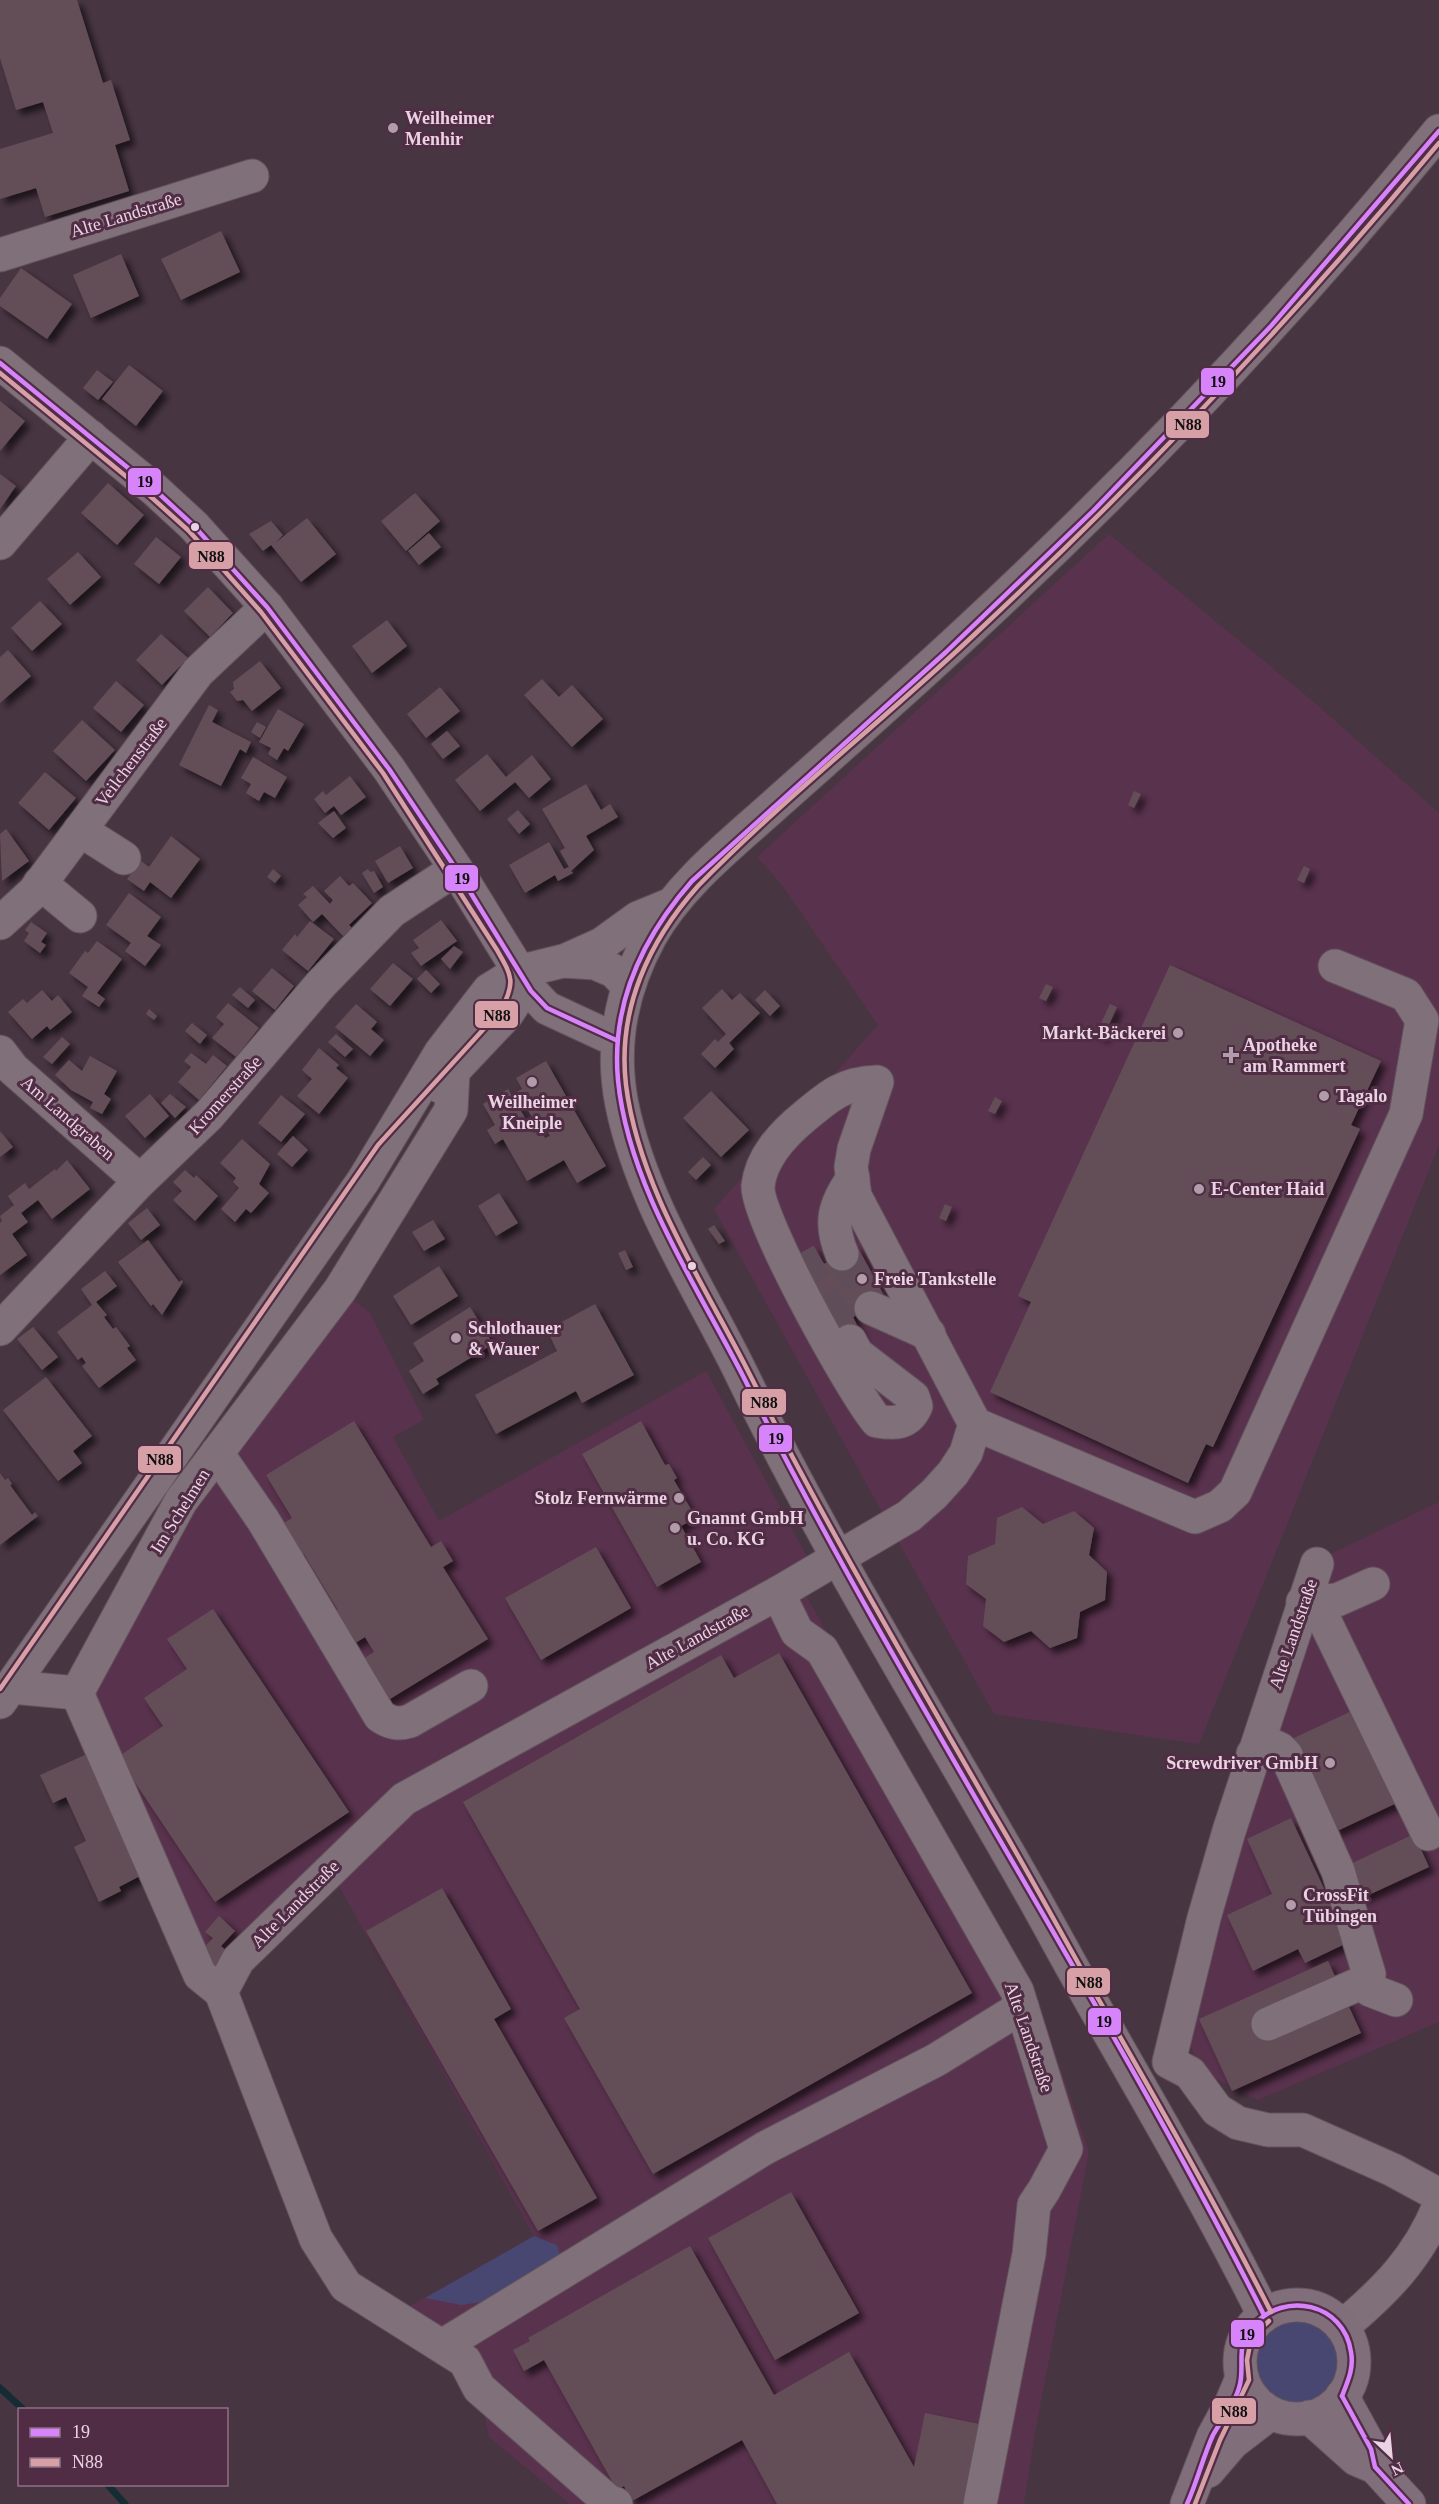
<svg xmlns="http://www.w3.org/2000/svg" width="1439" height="2504" viewBox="0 0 1439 2504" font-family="'Times New Roman',serif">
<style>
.built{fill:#59324d}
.green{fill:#474771}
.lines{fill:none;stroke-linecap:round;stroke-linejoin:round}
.stream{stroke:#152c33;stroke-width:7}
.building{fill:#634e57;filter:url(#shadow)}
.minor-tunnel{stroke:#604d5a;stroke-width:33;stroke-dasharray:33 16;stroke-linecap:butt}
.minor-casing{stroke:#63525d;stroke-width:35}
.major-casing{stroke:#63525d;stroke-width:35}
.minor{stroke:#7f7079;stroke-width:33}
.major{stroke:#806f7a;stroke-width:33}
.bus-1-casing{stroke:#502d45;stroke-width:9}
.bus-2-casing{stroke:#502d45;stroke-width:9}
.bus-1{stroke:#d784fb;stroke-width:4.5}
.bus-2{stroke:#d7a0a7;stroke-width:4.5}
.poi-dot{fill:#b19caa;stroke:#502d45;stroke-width:2}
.bus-dot{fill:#ead3e2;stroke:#502d45;stroke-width:2}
.labels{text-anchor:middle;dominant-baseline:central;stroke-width:6;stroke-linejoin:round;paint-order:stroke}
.poi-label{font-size:18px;font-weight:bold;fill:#ead3e2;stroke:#502d45;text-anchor:start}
.street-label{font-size:18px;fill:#ead3e2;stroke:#502d45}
.line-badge{stroke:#502d45;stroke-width:2}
.pale-badge-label{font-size:16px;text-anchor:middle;font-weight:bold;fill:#111}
</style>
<defs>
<filter id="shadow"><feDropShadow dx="5.5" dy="5.5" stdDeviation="3" flood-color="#0009"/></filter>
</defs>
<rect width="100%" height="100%" fill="#483542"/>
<g class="built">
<path d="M1109 534 1314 702 1439 813V1145L1199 1744 994 1714 714 1209 878 1025 782 885 757 857Z"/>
<path d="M340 1290 370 1313 424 1420 393 1437 439 1521 706 1371 815 1571 794 1574 1044 2020 1089 2152 1034 2438 1024 2504H570L489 2437 479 2388 394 2315 534 2236 330 1870 221 1992 77 1693 182 1501Z"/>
<path d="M1439 1502V2022L1258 2100 1198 2070 1186 2029 1322 1558Z"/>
</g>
<g class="green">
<path d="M534 2236 557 2245 562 2261 489 2301 461 2305 425 2298Z"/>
<circle cx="1297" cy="2363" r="42"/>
</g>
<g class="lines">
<g class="stream">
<path d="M0 2388 24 2410"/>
<path d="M107 2484 125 2504"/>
</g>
</g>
<g class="building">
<path d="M0 0H77L103 83 111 80 130 140 115 145 129 191 45 217 36 188 0 199V149L53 133 43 102 16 110 0 58Z"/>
<path d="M221 231 240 272 181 300 161 259Z"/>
<path d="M121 254 139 296 91 318 73 275Z"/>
<path d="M21 268 72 304 47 339 0 306V298Z"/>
<path d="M129 365 163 391 136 426 102 399Z"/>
<path d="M97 370 113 382 98 400 83 388Z"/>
<path d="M0 401 25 421 0 451Z"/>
<path d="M0 474 16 486 0 509Z"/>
<path d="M108 483 144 515 117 545 81 513Z"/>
<path d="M415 493 440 521 406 551 381 521Z"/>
<path d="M307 518 336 554 301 582 271 545 263 551 249 534 271 521 283 535 275 543Z"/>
<path d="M429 533 441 547 419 565 408 551Z"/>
<path d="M156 537 181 557 159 584 134 564Z"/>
<path d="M78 552 101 577 70 605 47 579Z"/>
<path d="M208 587 233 613 210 637 184 611Z"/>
<path d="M40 601 62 624 32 651 11 628Z"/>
<path d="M387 620 407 646 372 673 352 646Z"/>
<path d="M161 634 188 658 162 685 136 660Z"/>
<path d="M8 650 31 676 0 703V657Z"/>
<path d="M260 661 281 688 252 711 243 700 237 701 230 692 234 689 233 682Z"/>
<path d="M542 679 559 697 572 685 603 719 572 747 524 695Z"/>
<path d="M116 681 144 705 121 732 93 708Z"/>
<path d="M440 687 460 711 426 738 407 714Z"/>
<path d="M209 705 218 710 212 722 251 742 246 753 240 749 221 786 179 765Z"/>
<path d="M278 709 304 724 288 751 284 748 277 760 268 754 271 748 259 742Z"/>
<path d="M82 720 115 750 86 781 53 751Z"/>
<path d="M257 722 266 727 260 738 251 732Z"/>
<path d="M447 731 460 746 443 759 431 744Z"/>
<path d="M487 754 506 777 532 755 551 779 529 798 515 782 480 811 455 780Z"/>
<path d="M253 757 287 777 275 798 264 792 259 801 246 793 251 784 241 778Z"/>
<path d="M45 772 76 798 49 830 18 803Z"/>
<path d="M350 776 366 797 341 815 334 806 325 813 314 799 323 791 326 795Z"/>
<path d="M586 784 601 810 610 804 618 817 586 836 594 850 571 871 573 873 558 881 555 875 525 893 509 865 549 842 564 869 569 867 560 851 565 848 542 809Z"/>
<path d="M1134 791 1141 794 1134 808 1128 805Z"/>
<path d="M518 810 530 824 519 834 507 819Z"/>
<path d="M334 811 346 828 333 838 318 823Z"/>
<path d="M6 829 29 861 2 881 0 834Z"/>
<path d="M171 836 200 859 171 898 150 882 144 891 127 879 141 861 149 867Z"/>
<path d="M400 846 413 868 388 883 375 861Z"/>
<path d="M1304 866 1310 869 1304 883 1297 880Z"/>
<path d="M273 869 281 876 275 883 267 877Z"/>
<path d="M368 869 370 872 374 871 383 887 374 893 362 873Z"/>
<path d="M340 876 349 886 353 883 372 903 349 925 352 928 343 936 322 914 313 922 298 905 307 897 303 894 313 886 330 904 333 900 324 891Z"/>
<path d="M129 893 161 917 147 936 161 945 145 966 125 951 131 943 106 925Z"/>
<path d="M441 920 457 941 421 966 411 953 419 948 413 940Z"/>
<path d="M310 921 334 939 308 971 282 950 295 934 297 937Z"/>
<path d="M31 922 47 933 41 942 46 945 40 953 24 941 29 933 25 930Z"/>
<path d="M97 941 122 959 97 993 105 999 99 1007 82 996 88 987 69 973 85 951 88 953Z"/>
<path d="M454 946 463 952 450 969 441 959Z"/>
<path d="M393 963 413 979 390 1006 370 989Z"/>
<path d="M1170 965 1381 1061 1351 1125 1360 1129 1213 1447 1206 1444 1188 1483 990 1392 1031 1302 1018 1296Z"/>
<path d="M272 968 294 986 275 1010 252 991Z"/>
<path d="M426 970 440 984 431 993 417 979Z"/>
<path d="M1046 984 1053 987 1046 1001 1039 998Z"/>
<path d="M240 987 255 1000 248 1008 232 995Z"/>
<path d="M722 989 732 1000 740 993 760 1013 729 1043 734 1049 715 1068 701 1054 715 1039 718 1042 726 1034 702 1008Z"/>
<path d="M42 990 52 1001 58 995 72 1012 50 1030 47 1026 32 1039 8 1012 23 999 27 1003Z"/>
<path d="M765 990 780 1006 770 1016 755 1000Z"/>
<path d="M228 1003 259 1028 236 1057 212 1038 224 1024 216 1017Z"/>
<path d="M356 1004 377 1022 371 1029 384 1040 370 1056 335 1027Z"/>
<path d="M1110 1004 1117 1007 1103 1038 1096 1034Z"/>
<path d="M149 1009 157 1016 154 1020 146 1014Z"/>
<path d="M192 1023 207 1035 200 1044 185 1031Z"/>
<path d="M336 1034 353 1049 345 1057 328 1042Z"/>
<path d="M62 1037 70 1044 52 1064 43 1057Z"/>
<path d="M319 1048 339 1065 336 1068 348 1078 319 1114 297 1096 312 1079 302 1070Z"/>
<path d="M191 1053 206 1064 213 1055 227 1066 199 1100 178 1082 191 1067 184 1061Z"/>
<path d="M90 1056 117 1071 104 1094 111 1099 102 1114 90 1108 93 1102 71 1090 55 1075 69 1060 82 1071Z"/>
<path d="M546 1061 606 1166 577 1183 564 1160 527 1181 503 1139 495 1144 487 1130 495 1125 483 1104 508 1089 534 1133 540 1130 545 1138 550 1136 541 1119 535 1122 517 1092 522 1089 516 1078Z"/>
<path d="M711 1091 749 1130 721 1157 683 1118Z"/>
<path d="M150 1094 169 1116 145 1138 125 1116Z"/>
<path d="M170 1094 186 1107 175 1118 161 1103Z"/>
<path d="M281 1095 305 1114 281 1142 258 1123Z"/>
<path d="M995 1097 1002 1101 995 1114 988 1111Z"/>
<path d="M0 1131 13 1147 0 1157Z"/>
<path d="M293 1136 308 1150 292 1167 277 1154Z"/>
<path d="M242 1139 270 1164 259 1184 269 1193 251 1213 246 1209 235 1222 221 1209 239 1188 233 1182 236 1178 220 1163Z"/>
<path d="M703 1157 711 1165 696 1180 688 1172Z"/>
<path d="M67 1160 90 1189 52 1219 38 1200 21 1213 28 1222 12 1234 27 1255 0 1275V1223L2 1221 0 1216 14 1205 8 1196 25 1183 29 1189 55 1169 56 1171Z"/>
<path d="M185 1170 194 1178 196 1175 218 1196 195 1221 173 1200 182 1191 173 1182Z"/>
<path d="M499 1193 518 1223 496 1236 478 1206Z"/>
<path d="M945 1204 952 1207 946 1221 939 1218Z"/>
<path d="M147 1208 160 1225 141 1240 128 1223Z"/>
<path d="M433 1220 445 1239 424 1251 412 1232Z"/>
<path d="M714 1225 725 1241 719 1244 708 1229Z"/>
<path d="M148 1240 179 1282 182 1280 183 1282 162 1315 153 1304 151 1306 118 1262Z"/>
<path d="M814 1246 824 1264 857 1246 886 1299 853 1317 862 1335 839 1348 790 1259Z"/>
<path d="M625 1250 633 1267 626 1270 618 1253Z"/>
<path d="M439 1266 458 1296 411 1325 393 1296Z"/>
<path d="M105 1271 117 1286 96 1302 107 1315 104 1317 113 1329 116 1327 130 1346 127 1348 136 1360 99 1388 82 1366 86 1363 82 1357 78 1360 57 1332 92 1305 81 1289Z"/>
<path d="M595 1304 634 1375 582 1403 576 1391 496 1434 475 1395 557 1351 547 1330Z"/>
<path d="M470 1307 493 1344 436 1379 439 1384 423 1394 409 1371 424 1361 413 1343Z"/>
<path d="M33 1327 58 1357 42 1370 17 1339Z"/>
<path d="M46 1377 92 1436 73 1451 82 1463 58 1481 3 1410Z"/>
<path d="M354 1421 431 1547 441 1541 453 1561 443 1567 488 1639 385 1702 360 1661 374 1652 365 1637 352 1645 333 1614 338 1610 304 1554 298 1557 279 1526 292 1518 266 1475Z"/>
<path d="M641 1421 665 1465 669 1464 677 1478 674 1480 696 1518 681 1526 701 1562 657 1587 582 1454Z"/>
<path d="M0 1473 5 1480 8 1478 12 1484 10 1485 32 1515 35 1512 38 1516 0 1545Z"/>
<path d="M1022 1507 1043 1524 1074 1511 1094 1528 1089 1555 1107 1572 1105 1600 1080 1612 1077 1638 1050 1648 1031 1631 1004 1642 983 1626 986 1599 966 1584 968 1556 995 1544 997 1518Z"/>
<path d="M596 1547 631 1608 541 1660 505 1598Z"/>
<path d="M213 1609 349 1812 215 1902 118 1757 163 1726 144 1698 187 1669 167 1639Z"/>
<path d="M779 1653 972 1993 653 2174 564 2018 580 2009 463 1802 721 1655 734 1678Z"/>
<path d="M1358 1708 1401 1801 1335 1832 1292 1739Z"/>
<path d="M85 1755 140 1876 119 1887 121 1891 99 1902 74 1847 86 1841 66 1797 53 1803 40 1775Z"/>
<path d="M1291 1818 1349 1942 1305 1963 1298 1949 1253 1971 1227 1915 1272 1894 1247 1839Z"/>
<path d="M1414 1834 1429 1867 1360 1899 1344 1867Z"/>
<path d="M442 1888 511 2009 494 2019 597 2198 538 2231 366 1931Z"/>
<path d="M219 1916 235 1931 221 1946 228 1952 214 1967 199 1953 213 1938 205 1932Z"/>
<path d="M1328 1961 1361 2033 1232 2091 1199 2019Z"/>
<path d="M791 2192 859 2313 775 2360 708 2238Z"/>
<path d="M690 2246 774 2395 849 2352 914 2467 925 2413 979 2424 964 2504H777L742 2440 632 2501 624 2486 617 2490 544 2360 524 2371 513 2350 530 2341 528 2338Z"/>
</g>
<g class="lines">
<g class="minor-tunnel">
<path d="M799 1254 850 1341"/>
<path d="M842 1254 871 1308"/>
</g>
<defs>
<g id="minor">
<path d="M0 255 252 176"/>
<path d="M0 363 155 490 194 526 267 607 389 769 456 869 531 991 547 1008 616 1040"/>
<path d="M0 543 91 437"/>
<path d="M80 830 124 858"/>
<path d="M40 883 80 916"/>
<path d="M0 923 34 892 198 672 267 607"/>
<path d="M564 961 602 944 638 918 672 904"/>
<path d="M0 1052 13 1069 140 1181"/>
<path d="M439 1086 507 1014 520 994 518 972"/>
<path d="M842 1254C829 1223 834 1205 853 1178"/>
<path d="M871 1308 929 1334"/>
<path d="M0 1329 140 1181 209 1115 321 984 392 911 456 869"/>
<path d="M850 1341 857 1354 913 1397 916 1406C908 1424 895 1424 877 1421 853 1393 756 1218 758 1186 761 1157 783 1134 805 1116 830 1095 844 1083 877 1082L854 1149 851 1167 855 1196 975 1424 1195 1517 1220 1506 1235 1492 1406 1114 1422 1020 1406 995 1335 966"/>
<path d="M217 1453 263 1520 380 1716C390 1723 398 1725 410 1721L471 1686"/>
<path d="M1317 1564 1229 1831 1204 1918 1169 2062 1190 2073 1217 2110 1238 2123 1268 2130H1303L1393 2170 1439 2195"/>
<path d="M778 1593 797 1632 822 1650 1017 1991 1066 2149 1044 2190 1034 2205 1029 2254 980 2504"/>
<path d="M1303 1602 1319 1609 1428 1834"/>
<path d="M1303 1602 1337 1600 1373 1584"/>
<path d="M12 1687 77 1693"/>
<path d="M77 1693 181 1501 340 1290 451 1110 453 1072"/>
<path d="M77 1693 200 1975 221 1992"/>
<path d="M0 1702 363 1181 441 1052 489 990 518 972 563 961 595 963 614 971 628 986"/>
<path d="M1253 1754 1269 1744 1280 1749 1286 1755 1338 1871 1369 1974 1361 1983 1268 2024"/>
<path d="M1361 1983 1370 1990 1396 2000"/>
<path d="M1264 2315C1214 2214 1158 2118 1102 2020 1075 1974 1050 1926 1023 1879 928 1712 826 1548 742 1375 699 1287 642 1202 622 1105 610 1045 621 990 650 937 680 883 734 842 779 801 843 744 907 688 969 630 1137 474 1294 309 1439 131"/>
<path d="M1342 2327C1385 2291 1418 2258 1439 2206"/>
<path d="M442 2346 765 2148 936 2060 1022 2007"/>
<path d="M616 2504 608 2501 479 2388 465 2361 346 2286 316 2239 221 1992 238 1960 404 1799 778 1593 909 1516 934 1494 953 1473 966 1453 975 1424"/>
</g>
<g id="major">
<circle cx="1297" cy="2362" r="57"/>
<path d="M1342 2396 1371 2449 1375 2467"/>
<path d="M1309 2417 1356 2459 1375 2467 1409 2504"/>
<path d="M1208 2471 1232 2443 1271 2413"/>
<path d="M1187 2504 1213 2437 1231 2404 1242 2378"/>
</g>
</defs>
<use href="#minor" class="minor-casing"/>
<use href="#major" class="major-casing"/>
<use href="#minor" class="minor"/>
<use href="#major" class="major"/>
<defs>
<g id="bus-1">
<path d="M0 363 155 490 194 526 267 607 389 769 456 869 531 991 547 1008 616 1040"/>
<path d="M1264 2315C1103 1996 904 1697 744 1378 697 1286 628 1185 618 1080 611 1004 643 937 692 881L946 652 1093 511 1271 326 1439 131"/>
<path d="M1342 2396 1371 2449 1375 2467 1409 2504"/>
<path d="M1187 2504C1197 2482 1203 2457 1213 2435 1223 2417 1239 2399 1241 2378 1243 2357 1237 2344 1253 2326 1284 2290 1344 2303 1351 2352 1354 2368 1348 2381 1342 2396"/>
</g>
<g id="bus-2">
<path d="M0 373 150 496 189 531 261 612 383 773 497 950C512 976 516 982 501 1010L378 1145 0 1689"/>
<path d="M1271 2312C1217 2206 1158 2103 1099 2000 1063 1937 1029 1873 992 1811 909 1666 824 1522 749 1373 703 1282 639 1188 626 1085 617 1009 649 941 698 886 785 797 884 720 975 634 1140 480 1295 316 1439 143"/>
<path d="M1195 2504 1220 2440 1249 2380 1247 2360 1250 2345 1257 2332 1269 2321"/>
</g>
</defs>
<use href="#bus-1" class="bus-1-casing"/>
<use href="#bus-2" class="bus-2-casing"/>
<use href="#bus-1" class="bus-1"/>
<use href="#bus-2" class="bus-2"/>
</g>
<g class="poi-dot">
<circle cx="393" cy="128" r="6"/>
<circle cx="1178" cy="1033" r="6"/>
<path d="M1228 1046h6v6h6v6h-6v6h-6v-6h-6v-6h6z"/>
<circle cx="532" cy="1082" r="6"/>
<circle cx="1324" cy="1096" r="6"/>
<circle cx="1199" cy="1189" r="6"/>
<circle cx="862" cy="1279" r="6"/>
<circle cx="456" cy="1338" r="6"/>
<circle cx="679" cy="1498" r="6"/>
<circle cx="675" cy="1528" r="6"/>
<circle cx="1330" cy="1763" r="6"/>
<circle cx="1291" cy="1905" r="6"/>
</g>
<g class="bus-dot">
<circle cx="195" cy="527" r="5"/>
<circle cx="692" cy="1266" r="5"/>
</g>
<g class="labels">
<g class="poi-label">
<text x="405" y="118">Weilheimer<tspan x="405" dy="21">Menhir</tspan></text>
<text x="1166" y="1033" text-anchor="end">Markt-Bäckerei</text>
<text x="1243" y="1045">Apotheke<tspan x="1243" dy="21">am Rammert</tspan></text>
<text x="1336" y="1096">Tagalo</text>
<text x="532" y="1102" text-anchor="middle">Weilheimer<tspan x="532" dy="21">Kneiple</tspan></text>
<text x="1211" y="1189">E-Center Haid</text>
<text x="874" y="1279">Freie Tankstelle</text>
<text x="468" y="1328">Schlothauer<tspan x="468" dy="21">&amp; Wauer</tspan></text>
<text x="667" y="1498" text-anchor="end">Stolz Fernwärme</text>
<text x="687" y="1518">Gnannt GmbH<tspan x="687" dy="21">u. Co. KG</tspan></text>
<text x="1318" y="1763" text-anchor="end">Screwdriver GmbH</text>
<text x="1303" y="1895">CrossFit<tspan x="1303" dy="21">Tübingen</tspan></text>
</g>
<g class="street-label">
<text transform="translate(126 215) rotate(-17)">Alte Landstraße</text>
<text transform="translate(131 762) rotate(-53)">Veilchenstraße</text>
<text transform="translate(225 1095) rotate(-48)">Kromerstraße</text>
<text transform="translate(68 1118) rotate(41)">Am Landgraben</text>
<text transform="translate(180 1511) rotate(-58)">Im Schelmen</text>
<text transform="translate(1293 1634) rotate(-71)">Alte Landstraße</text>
<text transform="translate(697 1637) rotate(-29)">Alte Landstraße</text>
<text transform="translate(295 1904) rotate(-45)">Alte Landstraße</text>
<text transform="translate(1029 2037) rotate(71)">Alte Landstraße</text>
</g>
</g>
<g class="line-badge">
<rect x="1200" y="367" width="35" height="29" rx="6" fill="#d784fb"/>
<rect x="1165" y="410" width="45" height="29" rx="6" fill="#d7a0a7"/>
<rect x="127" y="467" width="35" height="29" rx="6" fill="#d784fb"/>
<rect x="188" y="541" width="46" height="29" rx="6" fill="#d7a0a7"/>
<rect x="444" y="864" width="35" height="28" rx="6" fill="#d784fb"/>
<rect x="474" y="1000" width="45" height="29" rx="6" fill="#d7a0a7"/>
<rect x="741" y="1388" width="46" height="28" rx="6" fill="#d7a0a7"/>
<rect x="758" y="1424" width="35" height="29" rx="6" fill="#d784fb"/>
<rect x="137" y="1445" width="45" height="29" rx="6" fill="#d7a0a7"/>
<rect x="1066" y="1967" width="45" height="29" rx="6" fill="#d7a0a7"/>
<rect x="1087" y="2007" width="35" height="29" rx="6" fill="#d784fb"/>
<rect x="1230" y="2319" width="35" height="29" rx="6" fill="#d784fb"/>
<rect x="1211" y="2397" width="46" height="28" rx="6" fill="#d7a0a7"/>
</g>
<g class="pale-badge-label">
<text x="1218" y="387">19</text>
<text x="1188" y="430">N88</text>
<text x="145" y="487">19</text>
<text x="211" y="562">N88</text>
<text x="462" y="884">19</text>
<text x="497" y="1021">N88</text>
<text x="764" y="1408">N88</text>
<text x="776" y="1444">19</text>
<text x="160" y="1465">N88</text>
<text x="1089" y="1988">N88</text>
<text x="1104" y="2027">19</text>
<text x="1247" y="2340">19</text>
<text x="1234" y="2417">N88</text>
</g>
<rect x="18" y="2408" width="210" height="78" fill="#502d45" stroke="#8e6f84" stroke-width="1.5"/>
<rect x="30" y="2428" width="30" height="9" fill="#d784fb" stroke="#8e6f84" stroke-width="1.5"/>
<text x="72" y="2438" font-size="18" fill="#ead3e2">19</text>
<rect x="30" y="2458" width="30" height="9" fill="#d7a0a7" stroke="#8e6f84" stroke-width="1.5"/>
<text x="72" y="2468" font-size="18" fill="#ead3e2">N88</text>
<g transform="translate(1391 2456) rotate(154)" stroke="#502d45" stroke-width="4.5" paint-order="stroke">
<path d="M0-4.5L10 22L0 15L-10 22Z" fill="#ead3e2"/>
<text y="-9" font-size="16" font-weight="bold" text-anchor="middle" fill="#ead3e2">N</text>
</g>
</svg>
